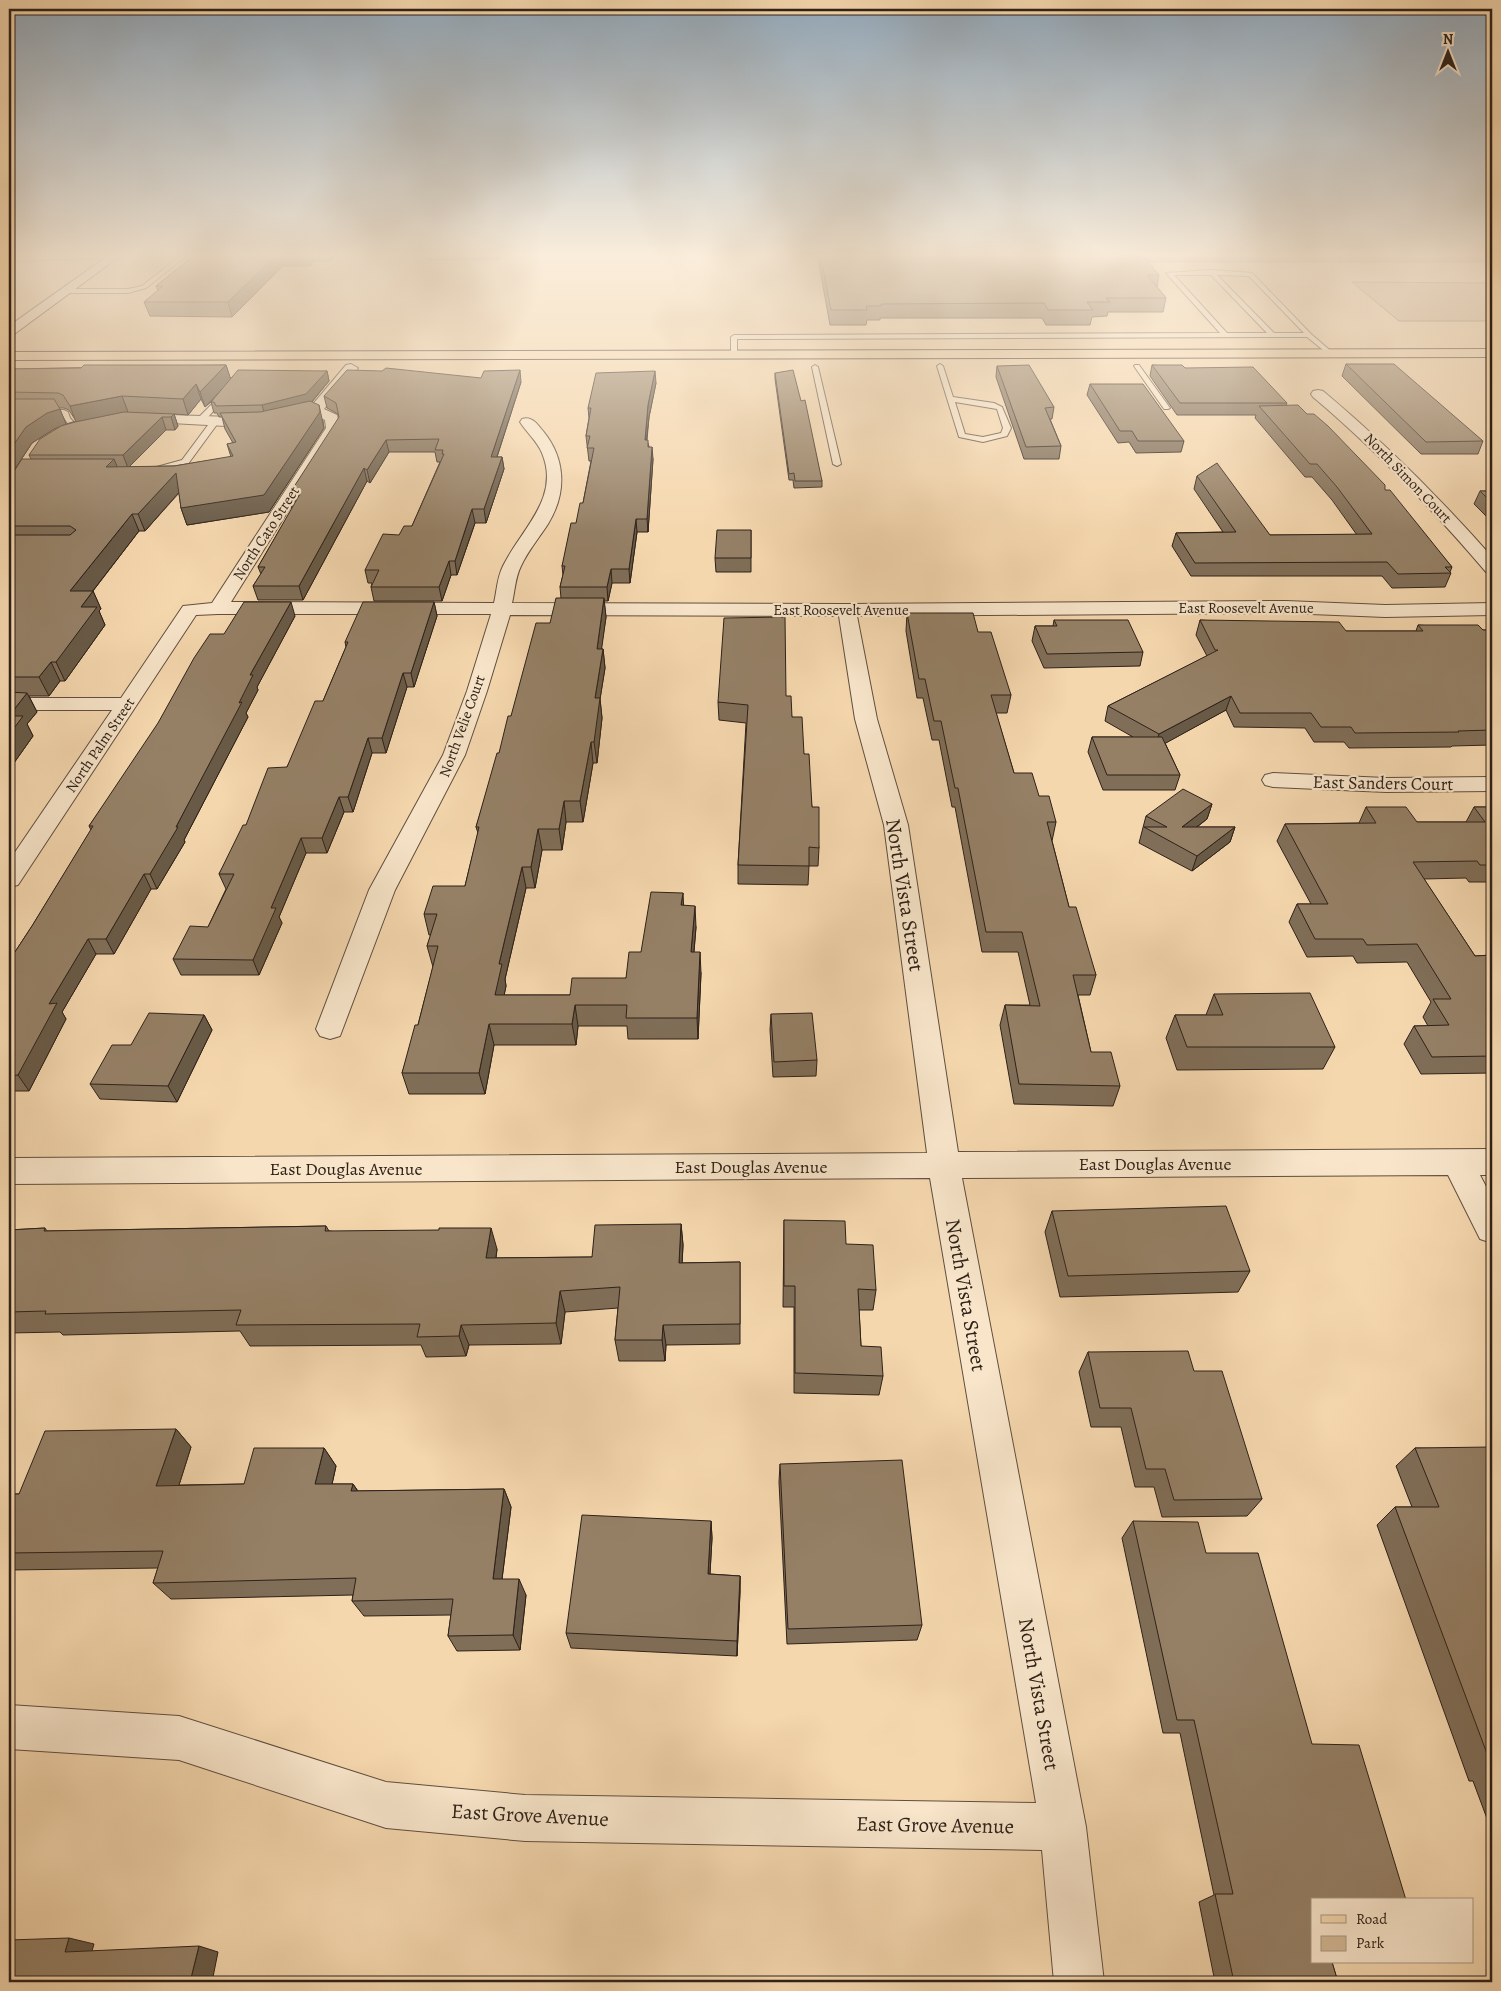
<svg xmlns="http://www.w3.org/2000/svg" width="1501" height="1991" viewBox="0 0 1501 1991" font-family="Alegreya,serif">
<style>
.green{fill:#d3b895;stroke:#806c57}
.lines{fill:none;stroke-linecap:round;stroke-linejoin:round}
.service-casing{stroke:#604e3e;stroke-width:2}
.minor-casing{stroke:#604e3e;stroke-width:2}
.secondary-casing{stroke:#2e2119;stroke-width:2}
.primary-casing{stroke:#2e2119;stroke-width:2}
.service{fill:#f8e5ca;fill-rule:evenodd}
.minor{fill:#f8e5ca;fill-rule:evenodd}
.secondary{fill:#f8e5ca;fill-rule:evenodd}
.primary{fill:#f5d7ae;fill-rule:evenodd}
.wall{fill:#806e58;stroke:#2e2119;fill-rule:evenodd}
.shaded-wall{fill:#685a47;stroke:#2e2119}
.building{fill:#958066;stroke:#2e2119}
.labels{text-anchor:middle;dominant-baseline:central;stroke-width:4.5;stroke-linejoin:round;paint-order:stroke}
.far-street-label{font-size:15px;fill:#2e2119;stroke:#f8e5ca}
.street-label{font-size:18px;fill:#2e2119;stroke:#f8e5ca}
.near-street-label{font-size:21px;fill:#2e2119;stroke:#f8e5ca}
</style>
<rect width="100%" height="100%" fill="#f5d7ae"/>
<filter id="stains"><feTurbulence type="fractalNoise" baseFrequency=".004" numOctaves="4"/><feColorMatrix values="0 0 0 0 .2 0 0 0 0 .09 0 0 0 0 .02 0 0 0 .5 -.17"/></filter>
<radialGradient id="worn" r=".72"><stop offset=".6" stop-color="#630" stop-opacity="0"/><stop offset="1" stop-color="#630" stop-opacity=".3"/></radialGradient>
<path class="green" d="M1352 282 1492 283V321H1399Z"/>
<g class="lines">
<defs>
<g id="service">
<path d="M184 253H190L146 288 128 293H68L65 291 68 289H128L142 286Z"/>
<path d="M1211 270 1252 273 1311 334 1333 353 1328 354 1307 337H1300L737 339V355L734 357 731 355V337L734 335 1220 333 1166 273ZM1174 275H1211L1267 333H1227ZM1217 275 1249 276 1304 333H1274Z"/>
<path d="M940 364 943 366 953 397 994 403 1002 407 1011 428 1007 436 983 442 959 437 937 366ZM955 402 997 409 1003 428 1001 433 983 437 965 434Z"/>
<path d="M815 365 818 367 841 464 837 466 833 464 812 367Z"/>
<path d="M1135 365H1139L1170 408 1168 409H1164L1134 366Z"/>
<path d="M222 394 227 395 203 423H197V419Z"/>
<path d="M9 409 64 410 68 412 70 418 79 428 72 430 61 413H9Z"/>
<path d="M211 421 218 423 188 464 153 472V468L182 460Z"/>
</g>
<g id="minor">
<path d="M115 253 120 256 119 258 9 261V255Z"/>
<path d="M351 364 358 368 324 409 337 415 340 428 231 602 494 603C497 590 497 578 503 566 521 529 561 498 542 453 537 441 527 433 520 422L522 419C532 416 537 424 543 431 566 459 567 493 548 524 539 538 528 551 521 566 515 578 515 591 512 603L847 604 1286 601 1385 605 1492 603V615L1385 617 1286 613 857 616 877 719 908 825 958 1152 1492 1149V1175H1480L1492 1198V1243L1480 1239 1448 1175 962 1178 1086 1827 1104 1982H1054L1042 1850 525 1841 386 1828 179 1760 9 1749V1705L179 1716 386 1782 525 1795 1036 1803 930 1178 9 1184V1158L927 1153 884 825 855 719 839 616 510 615 487 691 465 755 395 890 340 1036 330 1039 320 1036 316 1029 369 890 443 755 467 691 491 614H218L196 615 18 885 9 887V861L112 710H9V698H121L183 606 212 603 326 428 325 420 310 413 308 410 346 365Z"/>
<path d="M1318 390 1323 391C1384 442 1440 498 1492 557V573L1486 572C1432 509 1376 450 1313 397L1311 394 1313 391Z"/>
<path d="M138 414 260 418 265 419 267 422 265 425 245 427 133 421 131 418 133 415Z"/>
<path d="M1273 773 1386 778 1492 777V791L1386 792 1273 787 1265 785 1262 780 1265 775Z"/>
</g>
<path id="secondary" d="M112 253H124L13 335 9 336V326Z"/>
<path id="primary" d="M1492 349V357L9 360V352Z"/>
</defs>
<use href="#service" class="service-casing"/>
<use href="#minor" class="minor-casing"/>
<use href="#secondary" class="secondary-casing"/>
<use href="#primary" class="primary-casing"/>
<use href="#service" class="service"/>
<use href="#minor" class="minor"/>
<use href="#secondary" class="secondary"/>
<use href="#primary" class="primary"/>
</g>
<g class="wall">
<path d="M197 253H339L331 261H314L310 266H283L232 317 150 316 144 302 158 291 156 286Z"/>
<path d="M427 253H502L498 260H428Z"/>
<path d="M817 253H1492V259L1491 262H1148L1159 275 1157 287 1166 298 1163 312H1108L1107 316 1092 317 1090 325H1046L1042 318H880V320H867L866 325H830Z"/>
<path d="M1346 364 1483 441 1478 454H1421L1342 376Z"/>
<path d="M226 365 230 378 327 371 329 381 312 402 323 421 324 428 269 512 187 525 181 508 179 493 145 531H139L93 591 101 609 99 611 105 625 65 681H60L49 696H29L37 712 27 724 33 736 9 770V479L31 459 29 455 59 427 54 429 32 443 9 478V369ZM201 399 205 407 211 402 214 413H217L219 417H222L225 429 233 443 227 444 231 457 174 466 129 467 166 430H175L178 426 174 414 188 415ZM59 408H64L69 410 76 421 66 424Z"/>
<path d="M1152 365 1185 368 1287 403 1286 405 1385 490 1452 567 1450 572 1451 573 1445 587 1392 588 1382 576H1191L1172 546 1176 533 1223 532 1194 489 1197 476 1270 535H1357L1332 500 1312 477H1305L1255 418 1256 415H1177L1150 376Z"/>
<path d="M997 366 1054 407 1052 419H1050L1061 446 1059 459H1024L996 377Z"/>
<path d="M775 373 822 481V487L794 488 793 480H789L775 379Z"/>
<path d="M521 382 497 457H502L504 469 486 523H475L457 575H451L442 601H374L371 587 372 583H368L365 570 399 535 412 526 440 462H437L435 452H389L370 483 367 481 303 600H258L253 586 261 574 258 567 292 509 339 417 338 414 327 408 324 396Z"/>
<path d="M656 383 649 417 647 440 653 459 648 532H637L630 583H612L608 601H604L606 617 601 649H603L605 668 600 699 602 718 597 763H593L583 822H566L562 850H542L535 888H526L505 979 506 986 504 995H570L626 978 641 952 684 905 696 927 694 952 701 973 698 1039H628L627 1026H578L576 1045H494L485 1094H409L402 1073 418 1025 433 967 427 946 431 935H429L424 914 465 886 478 833 476 827 511 716 561 598 560 587 563 575 562 566 583 503 591 461H589L586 436 589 418 588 408Z"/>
<path d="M1090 384 1184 441 1181 452 1136 453 1129 442 1118 443 1087 395Z"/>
<path d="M1480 491H1492V522L1474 504Z"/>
<path d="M751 530V572H716L715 558Z"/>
<path d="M434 602 437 616 414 687H407L386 753H372L353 812H344L327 853H306L279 917 282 923 259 975H181L173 959 208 927 226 889 219 874 246 825 287 767 323 701 346 647 345 642Z"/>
<path d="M907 613 978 632 1011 695 1007 713H996L1014 773 1039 796 1056 822 1052 841 1069 907 1096 975 1090 995H1078L1091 1052 1120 1086 1113 1106 1014 1104 1000 1025 1005 1005H1030L1018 952H982L955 807H952L939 740H932L923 698H917L906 631Z"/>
<path d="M295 616 257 687 258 690 246 713 248 717 184 840 185 842 157 889H151L114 954H96L62 1012 66 1019 29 1091H9V961L32 926 91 830 89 826 224 634Z"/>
<path d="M1054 620 1143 652 1140 666 1044 668 1032 641 1035 626H1053Z"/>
<path d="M1200 620 1346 631H1416L1418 625 1483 630H1492V745L1452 746 1451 747 1349 748 1344 742H1314L1305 728 1234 727 1226 710 1165 743 1180 775 1175 790H1103L1088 752 1092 737H1133L1105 721 1108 706 1207 656 1196 635Z"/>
<path d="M786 696 792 717 804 754 812 807 819 848 818 866H809L808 885 738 884V865L746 723 719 720 718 702Z"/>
<path d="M1212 804 1207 819 1197 827H1235L1230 842 1192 871 1139 843 1146 816Z"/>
<path d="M1366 807 1417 822H1466L1474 807H1492V882H1469L1466 878 1424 879 1475 956 1492 955V1073L1421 1074 1404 1044 1414 1026H1428L1423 1017 1431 1002 1407 962 1357 963 1353 956 1307 957 1289 922 1297 904H1311L1277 841 1285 824 1359 823Z"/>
<path d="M1214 994 1335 1047 1323 1069 1177 1070 1166 1038 1175 1015H1206Z"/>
<path d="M771 1014 817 1060 816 1076 773 1077 770 1030Z"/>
<path d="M204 1015 212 1030 177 1102 100 1099 90 1084 131 1045Z"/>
<path d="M1052 1211 1250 1271 1238 1292 1060 1297 1045 1232Z"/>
<path d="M784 1220 846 1244 876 1290 873 1310H859L861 1346 883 1376 879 1395 794 1393V1307H783Z"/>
<path d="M681 1224 683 1245 682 1263 740 1262V1344L666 1345 665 1361H619L615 1340 618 1308 565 1312 561 1344 469 1345 466 1356 426 1357 421 1345 250 1346 240 1331 63 1335 60 1332 9 1333V1230L45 1228 47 1231 326 1226 329 1231 497 1249 496 1258 592 1257Z"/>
<path d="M1088 1352 1194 1371 1262 1499 1247 1516 1162 1517 1154 1487H1135L1121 1427H1091L1079 1372Z"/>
<path d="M176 1429 191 1447 179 1485 244 1484 324 1448 336 1466 332 1484H353L358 1491 504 1489 511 1507 502 1579 526 1595 520 1650 457 1651 448 1636 451 1615 364 1616 352 1601 353 1595 171 1599 153 1583 158 1568 9 1570V1494H19Z"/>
<path d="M1415 1448 1492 1450V1832L1473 1781H1469L1377 1525 1395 1507H1412L1396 1466Z"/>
<path d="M780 1464 922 1625 917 1640 787 1644 779 1482Z"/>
<path d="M711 1521 712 1538 710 1574 740 1576V1592L737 1656 571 1648 566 1633Z"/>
<path d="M1133 1521 1206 1553 1338 1982H1215L1199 1902 1214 1895 1180 1733H1163L1122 1538Z"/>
</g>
<g class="shaded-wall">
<path d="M279 253H280L283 266 232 317 228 302Z"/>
<path d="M306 253H312L314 261 310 266Z"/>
<path d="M329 253H339L331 261Z"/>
<path d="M497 253H502L498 260Z"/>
<path d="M226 365 231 380 205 407 200 392Z"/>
<path d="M520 370 521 382 493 469 491 457Z"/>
<path d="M327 371 329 381 309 405 265 416 262 405Z"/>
<path d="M655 371 656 383 649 417 645 453V440L648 405Z"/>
<path d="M196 384 201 399 188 415 183 399Z"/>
<path d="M122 396 128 412 76 422 70 406Z"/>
<path d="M319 405 324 428 269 512 187 525 181 508Z"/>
<path d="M60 409 66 424 54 429 32 443 9 478V451L26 427 47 413Z"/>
<path d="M174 414 178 426 175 430 171 417Z"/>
<path d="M162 417 166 430 128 468 123 455Z"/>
<path d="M386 440 389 452 370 483 367 470Z"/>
<path d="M652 447 653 459 648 532 647 519Z"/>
<path d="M502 457 504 469 486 523 484 509Z"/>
<path d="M114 459 121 476 106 467Z"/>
<path d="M364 468 367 481 303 600 299 586Z"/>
<path d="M176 473 181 490 145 531 138 514Z"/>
<path d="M300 494 292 509 288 496Z"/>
<path d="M472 509 475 523 457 575 455 561Z"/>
<path d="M132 514 139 531 78 610 70 591Z"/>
<path d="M636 519 637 532 630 583 629 569Z"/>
<path d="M449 561 451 575 442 601 439 587Z"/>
<path d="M611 569 612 583 608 601 607 587Z"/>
<path d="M93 591 101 609 99 611 105 625 65 681 56 662 81 607Z"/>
<path d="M604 598 606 617 599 668 597 649Z"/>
<path d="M291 602 295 616 257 687 258 690 246 713 248 717 184 840 185 842 157 889 150 874 176 827 239 703 250 675Z"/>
<path d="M434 602 437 616 414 687 411 673Z"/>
<path d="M603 649 605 668 600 699 602 718 597 763 594 742 595 698Z"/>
<path d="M51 662 60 681 49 696 39 677Z"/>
<path d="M403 673 407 687 386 753 382 738Z"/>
<path d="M27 693 37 712 27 724 33 736 9 770V716Z"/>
<path d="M1231 696 1226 710 1155 749 1159 734Z"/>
<path d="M368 738 372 753 353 812 348 797Z"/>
<path d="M591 742 593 763 583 822 580 801Z"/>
<path d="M339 797 344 812 327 853 322 838Z"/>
<path d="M564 801 566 822 562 850 559 829Z"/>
<path d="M1212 804 1207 819 1177 842 1182 827Z"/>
<path d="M1235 827 1230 842 1192 871 1197 856Z"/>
<path d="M538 829 542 850 535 888 531 867Z"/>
<path d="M301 838 306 853 279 917 282 923 259 975 253 960 271 908Z"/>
<path d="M522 867 526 888 505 979 506 986 500 1016 495 995 499 964Z"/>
<path d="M144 874 151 889 114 954 106 939Z"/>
<path d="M683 893 684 914 681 905Z"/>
<path d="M695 906 696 927 692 973 691 952Z"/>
<path d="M88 939 96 954 62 1012 66 1019 29 1091 18 1075 49 1004Z"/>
<path d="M700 952 701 973 698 1039 697 1018Z"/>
<path d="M575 1005 578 1026 576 1045 572 1024Z"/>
<path d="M204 1015 212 1030 177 1102 168 1086Z"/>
<path d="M489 1024 494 1045 485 1094 479 1073Z"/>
<path d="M681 1224 683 1245 681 1284 679 1263Z"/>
<path d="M491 1228 497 1249 493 1279 486 1258Z"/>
<path d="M560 1291 565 1312 561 1344 556 1323Z"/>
<path d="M461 1325 469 1345 466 1356 459 1336Z"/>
<path d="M663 1325 666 1345 665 1361 662 1340Z"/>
<path d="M176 1429 191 1447 173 1504 156 1486Z"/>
<path d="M324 1448 336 1466 328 1502 315 1484Z"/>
<path d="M353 1484 364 1501 351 1491Z"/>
<path d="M504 1489 511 1507 500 1595 493 1579Z"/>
<path d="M711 1521 712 1538 709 1590 708 1574Z"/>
<path d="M740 1576V1592L737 1656V1641Z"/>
<path d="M519 1579 526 1595 520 1650 513 1635Z"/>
<path d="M69 1938 94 1944 90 1958 65 1952Z"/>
<path d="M199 1946 218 1952 212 1982H190Z"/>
</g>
<g class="building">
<path d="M197 253H279L228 302H144L163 286H156Z"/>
<path d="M820 253H1140L1159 275H1147L1166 298H1106L1110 302H1087L1093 310H1048L1044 303 881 304V306H866L867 310H831Z"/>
<path d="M1346 364H1394L1483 441 1426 442Z"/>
<path d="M84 365H226L200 392 196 384 183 399 122 396 70 406 63 395 58 393 9 392V369L81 368Z"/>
<path d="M1029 365 1054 407 1045 408 1061 446 1026 447 997 366Z"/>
<path d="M1152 365H1182L1185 368 1253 367 1287 403H1180Z"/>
<path d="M386 368 481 378 484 371 520 370 491 457H502L484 509H472L455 561H449L439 587H371L379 570H365L383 534 399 535 404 526H412L444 454H442L443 450H435L439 439 386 440 367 470 364 468 299 586H253L265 567H258L300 494 288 496 339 417 336 403 324 396 347 370 382 371Z"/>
<path d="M238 370 327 371 306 394 262 405 216 406 214 402H211Z"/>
<path d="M793 370 801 401 805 400 822 481H795L794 473 789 474 775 373Z"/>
<path d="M655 371 648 405 645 440H648V447H652L647 519H636L629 569H611L607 587H560L565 566H562L571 523H576L580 503H583L594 448H587L590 436H586L591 408H588L596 373Z"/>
<path d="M1090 384H1143L1184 441H1138L1132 431H1120Z"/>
<path d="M9 399H54L60 409 47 413 26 427 9 451Z"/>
<path d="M310 401 319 405 320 412 264 495 181 508 176 473 138 514H132L70 591H93L81 607H97L56 662H51L39 677H9V535H70L76 530 70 526H9V479L22 459H114L106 467 174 466 233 456 227 444 236 442 220 413 260 412Z"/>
<path d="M1298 405 1307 414H1314L1328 426 1385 485V490H1390L1452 567H1445L1451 573 1398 574 1387 562 1195 563 1176 533 1236 532 1197 476 1217 463 1270 535 1372 534 1337 487 1317 464H1310L1259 406Z"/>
<path d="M124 412 174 414 171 417H162L123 455H29L40 439 61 426 75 422Z"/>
<path d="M1480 491H1492V503Z"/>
<path d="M717 530H751V558H715Z"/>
<path d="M556 598H604L597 649H603L595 698H600L594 742H591L580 801H564L559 829H538L531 867H522L499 964H502L495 995H570L572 978H626L629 952H641L651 892 683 893 681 905 695 906 691 952H700L697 1018H626L627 1005H575L572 1024H489L479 1073H402L415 1025H418L438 946H427L437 914H424L433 886H465L479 827H476L497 753H499L508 716H511L536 623H550Z"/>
<path d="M244 602H291L250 675H253L239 703 242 702 176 827H178L150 874H144L106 939H88L49 1004 57 1003 18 1075 9 1076V961L32 926 93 826H89L158 723 194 658 210 634H224Z"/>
<path d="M363 602H434L411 673H403L382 738H368L348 797H339L322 838H301L271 908H276L253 960 173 959 190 926 208 927 234 874H219L243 825H246L268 768 287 767 315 701H323L348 642H345Z"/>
<path d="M907 613H973L978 632H991L1011 695H991L1014 773H1032L1039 796H1049L1056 822H1047L1069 907H1076L1096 975H1073L1091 1052H1111L1120 1086 1019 1084 1005 1005 1040 1006 1022 932H986L958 788H955L941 721H934L925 679H919Z"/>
<path d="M785 617 786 696H791L792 717H802L804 754H809L812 807H819V848L809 847V866L738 865 748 705 718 702 724 618Z"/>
<path d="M1054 620H1128L1143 652 1047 654 1035 626H1057Z"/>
<path d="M1200 620 1339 622 1346 631H1423L1418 625H1478L1483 630H1492V730L1458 731 1459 732 1355 733 1351 727H1321L1311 713H1240L1231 696 1159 734 1108 706 1218 650H1215Z"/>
<path d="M9 692 27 693 9 716Z"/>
<path d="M9 716H23L9 735Z"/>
<path d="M1092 737H1162L1180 775H1107Z"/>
<path d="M1183 789 1212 804 1182 827H1235L1197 856 1144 827H1167L1146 816Z"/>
<path d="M1366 807H1406L1417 822H1485L1474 807H1492V865H1480L1477 861 1413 862 1475 956 1492 955V1056L1432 1057 1414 1026 1449 1025 1433 999H1451L1417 944 1367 945 1363 939H1315L1297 904H1328L1285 824 1376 823Z"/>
<path d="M1310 993 1335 1047H1187L1175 1015H1223L1214 994Z"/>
<path d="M149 1013 204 1015 168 1086 90 1084 112 1045H131Z"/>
<path d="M812 1013 817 1060 774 1062 771 1014Z"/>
<path d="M1226 1206 1250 1271 1068 1276 1052 1211Z"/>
<path d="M784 1220 845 1221 846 1244 873 1245 876 1290 858 1289 861 1346 881 1347 883 1376 795 1373V1286H784Z"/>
<path d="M681 1224 679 1263 740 1262V1324L663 1325 662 1340H615L620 1287 560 1291 556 1323 461 1325 459 1336 417 1337 420 1324 236 1325 241 1310 45 1314 46 1311 9 1312V1230L45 1228 44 1231 326 1226 325 1231 439 1230V1228H491L486 1258 592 1257 595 1225Z"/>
<path d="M1188 1351 1194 1371H1222L1262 1499 1174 1500 1165 1469H1146L1131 1408H1100L1088 1352Z"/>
<path d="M176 1429 156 1486 244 1484 254 1448H324L315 1484H353L351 1491 504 1489 493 1579H519L513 1635 448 1636 453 1599 352 1601 356 1578 153 1583 163 1551 9 1553V1494H19L45 1431Z"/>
<path d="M1491 1447 1492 1450V1767L1395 1507H1439L1415 1448Z"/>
<path d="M902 1460 922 1625 788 1629 780 1464Z"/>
<path d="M582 1515 711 1521 708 1574 740 1576 737 1641 566 1633Z"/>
<path d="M1133 1521 1198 1522 1206 1553H1258L1312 1744 1359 1745 1406 1900H1312V1962H1332L1338 1982H1234L1215 1894H1233L1194 1720H1177Z"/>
<path d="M69 1938 65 1952 199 1946 190 1982H9V1940Z"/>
</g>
<linearGradient id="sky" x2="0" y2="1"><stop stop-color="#92a9bc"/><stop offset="0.48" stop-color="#faeddb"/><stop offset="1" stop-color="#faeddb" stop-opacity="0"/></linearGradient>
<rect width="1501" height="532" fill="url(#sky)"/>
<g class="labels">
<g class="far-street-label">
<text transform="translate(1408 478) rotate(46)">North Simon Court</text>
<text transform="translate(266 533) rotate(-57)">North Cato Street</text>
<text x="1246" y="608">East Roosevelt Avenue</text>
<text x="841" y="610">East Roosevelt Avenue</text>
<text transform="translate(462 726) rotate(-70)">North Velie Court</text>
<text transform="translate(100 745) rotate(-56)">North Palm Street</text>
</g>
<g class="street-label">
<text transform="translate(1383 783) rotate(1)">East Sanders Court</text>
<text x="1155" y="1164">East Douglas Avenue</text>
<text x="751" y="1167">East Douglas Avenue</text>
<text x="346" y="1169">East Douglas Avenue</text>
</g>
<g class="near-street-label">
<text transform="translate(905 895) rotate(81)">North Vista Street</text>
<text transform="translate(966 1295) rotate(80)">North Vista Street</text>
<text transform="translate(1039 1694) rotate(80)">North Vista Street</text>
<text transform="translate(530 1815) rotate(3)">East Grove Avenue</text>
<text transform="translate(935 1825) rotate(1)">East Grove Avenue</text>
</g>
</g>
<rect width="1501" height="1991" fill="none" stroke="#f5d7ae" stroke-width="30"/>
<rect x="10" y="10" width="1481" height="1971" fill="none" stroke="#2e2119" stroke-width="2.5"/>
<rect x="15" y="15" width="1471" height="1961" fill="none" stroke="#2e2119"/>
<rect x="1311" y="1898" width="162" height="65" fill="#f8e5ca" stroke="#a79783"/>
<rect x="1321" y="1915" width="25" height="8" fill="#f5d7ae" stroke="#a79783"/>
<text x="1356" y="1924" font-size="15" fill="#2e2119">Road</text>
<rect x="1321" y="1936" width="25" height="15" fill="#d3b895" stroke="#a79783"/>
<text x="1356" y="1948" font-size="15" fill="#2e2119">Park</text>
<g transform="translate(1448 52)" stroke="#f8e5ca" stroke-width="4" paint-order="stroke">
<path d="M0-4L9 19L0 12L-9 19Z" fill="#2e2119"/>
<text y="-8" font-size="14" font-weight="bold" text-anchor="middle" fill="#2e2119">N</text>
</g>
<rect width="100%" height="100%" filter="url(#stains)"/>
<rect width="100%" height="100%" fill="url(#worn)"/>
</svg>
